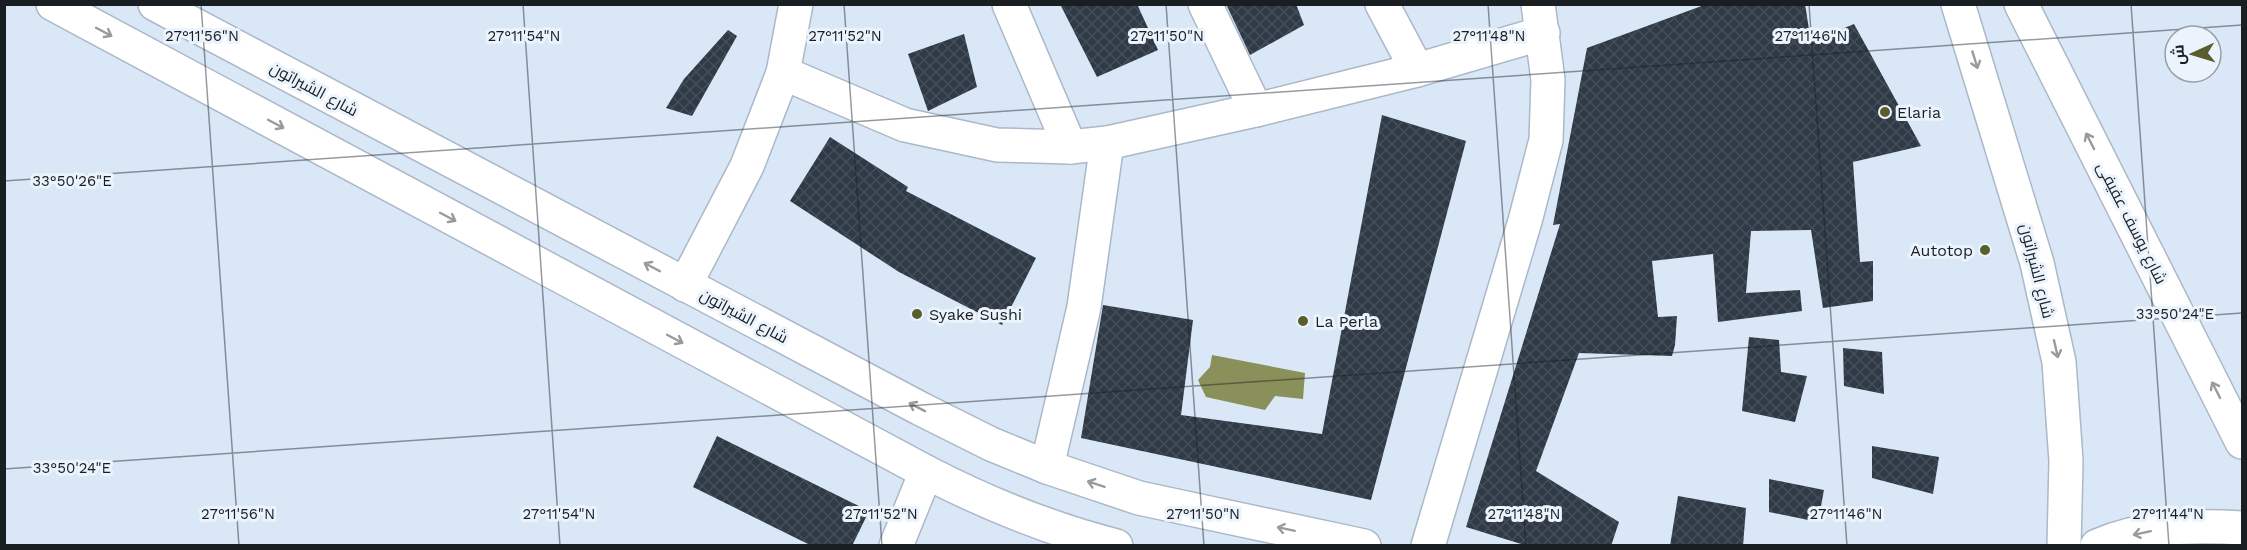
<svg xmlns="http://www.w3.org/2000/svg" width="2247" height="550" viewBox="0 0 2247 550" font-family="'Work Sans',Cairo,sans-serif">
<style>
.water{fill:#89905a}
.building{fill:url(#building-cross-hatch)}
.lines{fill:none;stroke-linecap:round;stroke-linejoin:round}
.minor-casing{stroke:#abb8c7;stroke-width:36}
.minor{stroke:#fff;stroke-width:33}
.oneway{stroke:#989a9c}
.ticks{fill:none;stroke:#191e23;stroke-width:1.5;stroke-opacity:0.45}
.poi-dot{fill:#585e2c;stroke:#ebf3fd;stroke-width:2}
.labels{text-anchor:middle;dominant-baseline:central;stroke-width:6;stroke-linejoin:round;paint-order:stroke}
.street-label{font-size:16px;fill:#191e23;stroke:#ebf3fd}
.poi-label{font-size:16px;fill:#191e23;stroke:#ebf3fd;text-anchor:start}
.ticks-label{font-size:15px;text-anchor:middle;fill:#191e23;stroke:#ebf3fd;stroke-width:6;stroke-linejoin:round;paint-order:stroke}
</style>
<defs>
<pattern id="building-cross-hatch" width="8" height="8" patternUnits="userSpaceOnUse" patternTransform="scale(1.5)"><rect width="8" height="8" fill="#2f3a46"/><path d="M0 0l8 8M0 8l8-8" fill="none" stroke="#444e58"/></pattern>
</defs>
<rect width="100%" height="100%" fill="#d9e7f7"/>
<path class="water" d="M1212 355 1305 373 1303 399 1275 396 1265 410 1206 397 1198 380 1210 367Z"/>
<g class="building">
<path d="M1060 4H1137L1158 50 1097 77Z"/>
<path d="M1226 4H1296L1304 25 1250 55Z"/>
<path d="M1707 4H1805L1811 42 1854 24 1921 146 1853 162 1860 262 1873 261V301L1823 308 1811 230 1751 231 1746 293 1800 290 1802 311 1718 322 1713 254 1652 261 1658 317 1677 316 1675 345 1672 356 1579 353 1536 471 1619 522 1611 546H1528L1466 527 1560 224 1553 225 1587 48Z"/>
<path d="M728 30 737 36 692 116 666 108 684 79Z"/>
<path d="M964 34 977 87 928 111 908 54Z"/>
<path d="M1382 115 1466 141 1371 500 1081 438 1103 305 1193 320 1181 415 1322 434Z"/>
<path d="M830 137 908 187 906 191 1036 258 1002 325 899 272 790 201Z"/>
<path d="M1749 337 1779 340 1781 372 1807 376 1795 422 1742 411Z"/>
<path d="M1843 348 1882 352 1884 394 1844 386Z"/>
<path d="M717 436 869 511 852 546H812L693 487Z"/>
<path d="M1872 446 1939 457 1933 494 1872 478Z"/>
<path d="M1769 479 1824 490 1818 522 1769 512Z"/>
<path d="M1678 496 1746 508 1743 546H1670Z"/>
</g>
<g class="lines">
<defs>
<g id="minor">
<path d="M53 4 926 472C986 503 1050 529 1116 546"/>
<path d="M155 4 921 409 991 444 1047 467 1139 498 1364 546"/>
<path d="M1009 4 1070 147"/>
<path d="M1205 4 1256 110"/>
<path d="M1382 4 1417 70"/>
<path d="M1958 4 2037 263 2059 362 2066 461 2064 546"/>
<path d="M2021 4 2242 442"/>
<path d="M783 73 905 125 997 145 1070 147 1107 143 1256 110 1417 70 1543 33"/>
<path d="M685 285 747 166 783 73 796 4"/>
<path d="M1047 467 1084 307 1107 143"/>
<path d="M896 546 926 472"/>
<path d="M1428 546 1525 221 1546 140 1548 80 1538 4"/>
<path d="M2097 546C2142 526 2194 525 2242 528"/>
</g>
</defs>
<use href="#minor" class="minor-casing"/>
<use href="#minor" class="minor"/>
</g>
<defs><path id="oneway-shaft" d="M-6 0H5M1.5-3L5.5 0L1.5 3" fill="none" stroke-width="1.6" stroke-linecap="round" stroke-linejoin="round" transform="scale(1.5)"/></defs>
<g class="oneway">
<use href="#oneway-shaft" transform="translate(104 32) rotate(28)"/>
<use href="#oneway-shaft" transform="translate(1975 60) rotate(73)"/>
<use href="#oneway-shaft" transform="translate(276 124) rotate(28)"/>
<use href="#oneway-shaft" transform="translate(2090 141) rotate(-117)"/>
<use href="#oneway-shaft" transform="translate(448 217) rotate(28)"/>
<use href="#oneway-shaft" transform="translate(652 267) rotate(-152)"/>
<use href="#oneway-shaft" transform="translate(675 339) rotate(28)"/>
<use href="#oneway-shaft" transform="translate(2056 349) rotate(77)"/>
<use href="#oneway-shaft" transform="translate(2216 390) rotate(-117)"/>
<use href="#oneway-shaft" transform="translate(917 407) rotate(-153)"/>
<use href="#oneway-shaft" transform="translate(1096 484) rotate(-162)"/>
<use href="#oneway-shaft" transform="translate(1286 529) rotate(-168)"/>
<use href="#oneway-shaft" transform="translate(2142 533) rotate(168)"/>
</g>
<path class="ticks" d="M201 4 239 546M523 4 560 546M844 4 882 546M1166 4 1204 546M1488 4 1526 546M1809 4 1847 546M2131 4 2169 546M4 181 2242 25M4 469 2242 313"/>
<g class="poi-dot">
<circle cx="1885" cy="112" r="6"/>
<circle cx="1985" cy="250" r="6"/>
<circle cx="917" cy="314" r="6"/>
<circle cx="1303" cy="321" r="6"/>
</g>
<g class="labels">
<g class="street-label">
<text transform="translate(314 89) rotate(28)">شارع الشيراتون</text>
<text transform="translate(2132 223) rotate(63)">شارع يوسف عفيفى</text>
<text transform="translate(2037 271) rotate(76)">شارع الشيراتون</text>
<text transform="translate(744 316) rotate(28)">شارع الشيراتون</text>
</g>
<g class="poi-label">
<text x="1897" y="112">Elaria</text>
<text x="1973" y="250" text-anchor="end">Autotop</text>
<text x="929" y="314">Syake Sushi</text>
<text x="1315" y="321">La Perla</text>
</g>
</g>
<g class="ticks-label">
<text x="202" y="41">27°11'56"N</text>
<text x="524" y="41">27°11'54"N</text>
<text x="845" y="41">27°11'52"N</text>
<text x="1167" y="41">27°11'50"N</text>
<text x="1489" y="41">27°11'48"N</text>
<text x="1811" y="41">27°11'46"N</text>
<text x="72" y="186">33°50'26"E</text>
<text x="2175" y="319">33°50'24"E</text>
<text x="72" y="473">33°50'24"E</text>
<text x="238" y="519">27°11'56"N</text>
<text x="559" y="519">27°11'54"N</text>
<text x="881" y="519">27°11'52"N</text>
<text x="1203" y="519">27°11'50"N</text>
<text x="1524" y="519">27°11'48"N</text>
<text x="1846" y="519">27°11'46"N</text>
<text x="2168" y="519">27°11'44"N</text>
</g>
<rect width="2247" height="550" fill="none" stroke="#191e23" stroke-width="12"/>
<g transform="translate(2193 54) rotate(266)"><circle r="28" fill="#ebf3fd" stroke="#979ea6" stroke-width="1.5"/>
<path d="M0-4.5L10 22L0 15L-10 22Z" fill="#585e2c"/>
<text y="-9" font-size="16" font-weight="bold" text-anchor="middle" fill="#191e23">ش</text>
</g>
</svg>
